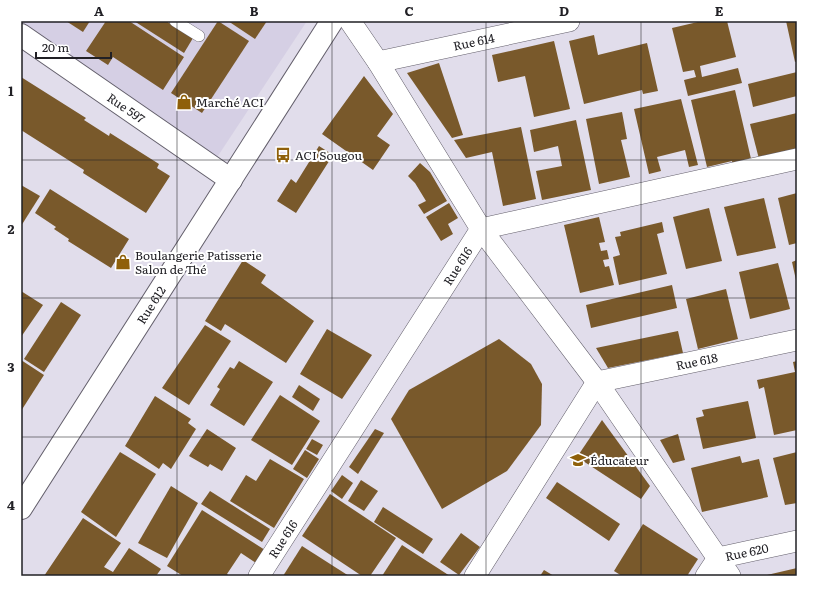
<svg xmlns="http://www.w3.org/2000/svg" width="818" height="597" viewBox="0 0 818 597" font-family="Literata,serif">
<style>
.built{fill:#d5cfe4}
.building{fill:#79592b}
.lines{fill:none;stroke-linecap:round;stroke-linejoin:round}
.service-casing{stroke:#635f6b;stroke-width:12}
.minor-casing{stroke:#635f6b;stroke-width:22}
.tertiary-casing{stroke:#635f6b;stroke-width:24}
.service{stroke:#fff;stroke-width:11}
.minor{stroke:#fff;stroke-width:21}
.tertiary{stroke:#fff;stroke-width:22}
.grid{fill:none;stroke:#212025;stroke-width:1;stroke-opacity:0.55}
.labels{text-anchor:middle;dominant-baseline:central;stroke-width:4;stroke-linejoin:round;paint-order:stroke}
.street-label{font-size:12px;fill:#212025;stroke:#fff}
.poi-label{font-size:12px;fill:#212025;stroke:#fff;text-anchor:start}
.neatline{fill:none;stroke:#212025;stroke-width:1.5}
.grid-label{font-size:13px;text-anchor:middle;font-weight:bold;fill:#212025}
</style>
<rect width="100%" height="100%" fill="#e1ddeb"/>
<path class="built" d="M21 21H307L208 171 21 33Z"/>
<g class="building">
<path d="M66 21H90L83 32Z"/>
<path d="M106 21H129L184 57 163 90 113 57 108 65 86 51Z"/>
<path d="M134 21H166L193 38 184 53Z"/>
<path d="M218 21 249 41 202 113 171 93Z"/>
<path d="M228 21H267L255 39Z"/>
<path d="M702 21H727L736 57 700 66 702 77 738 68 742 83 688 96 684 80 696 77 694 70 683 72 672 28Z"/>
<path d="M786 21H797V61L795 62Z"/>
<path d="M594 35 598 55 647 43 658 91 643 94 642 90 584 104 569 41Z"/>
<path d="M554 41 570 109 534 117 525 76 498 82 492 55Z"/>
<path d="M439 63 463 135 452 138 407 73Z"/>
<path d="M797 72V96L753 107 748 84Z"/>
<path d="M364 76 393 114 377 136 390 145 373 170 322 134Z"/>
<path d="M21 77 86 118 84 120 109 136 110 133 159 164 157 168 170 176 146 213 83 173 84 170 21 130Z"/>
<path d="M735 90 752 163 733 167 732 161 707 167 691 100Z"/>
<path d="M681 99 698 165 689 167 685 150 657 157 661 171 649 174 634 109Z"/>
<path d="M622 112 627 139 621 140 630 177 599 184 586 119Z"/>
<path d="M797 113V150L759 159 750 124Z"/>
<path d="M576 120 591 190 542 200 536 171 562 166 558 146 534 152 530 130Z"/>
<path d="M521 127 536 199 503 206 492 152 466 158 454 140Z"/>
<path d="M319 146 333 155 296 213 277 201 291 179 296 183Z"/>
<path d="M420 163 430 172 447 201 424 214 418 205 426 201 415 183 408 176Z"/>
<path d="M21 185 40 196 21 226Z"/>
<path d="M50 189 129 239 111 268 68 241 69 239 54 229 56 227 35 213Z"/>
<path d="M797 193V243L789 245 778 198Z"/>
<path d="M764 198 776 248 737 256 724 207Z"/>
<path d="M449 203 458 218 448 224 453 234 441 241 426 217Z"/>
<path d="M709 208 722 261 686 269 673 217Z"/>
<path d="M599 217 605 242 599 243 601 251 607 250 609 259 603 260 605 267 609 266 614 285 580 293 564 225Z"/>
<path d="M662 222 664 232 657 234 667 274 619 285 613 257 620 255 615 237 621 236 620 232Z"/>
<path d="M243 260 266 275 261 283 314 321 286 363 225 324 221 331 205 321Z"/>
<path d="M797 260V280H796L792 262Z"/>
<path d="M778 263 790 309 750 319 739 272Z"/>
<path d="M672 285 677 308 591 328 586 305Z"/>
<path d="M726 289 738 339 698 349 686 299Z"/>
<path d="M21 291 43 305 21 337Z"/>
<path d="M61 302 81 315 44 372 24 359Z"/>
<path d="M205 325 231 341 189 405 162 388Z"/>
<path d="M327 329 372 355 342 399 300 374Z"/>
<path d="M678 331 683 353 608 368 596 348Z"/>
<path d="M499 339 531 364 542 384 541 425 507 471 442 509 391 419 409 390Z"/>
<path d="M21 360 44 375 21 411Z"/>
<path d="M239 361 273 382 244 426 210 405 220 389 217 387 230 367 234 369Z"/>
<path d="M797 361V430L774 435 764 387 759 389 757 380 795 372 793 362Z"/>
<path d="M299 385 320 399 313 411 292 397Z"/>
<path d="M280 395 320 421 292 465 251 440Z"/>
<path d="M155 396 191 419 188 423 196 429 171 469 163 463 159 469 125 446Z"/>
<path d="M748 401 756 438 703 449 696 418 704 416 702 410Z"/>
<path d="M602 420 650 486 641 499 577 457Z"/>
<path d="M207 429 236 448 222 471 210 464 208 467 189 456Z"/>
<path d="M375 429 384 433 358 474 349 467Z"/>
<path d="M678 434 685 460 673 463 660 440Z"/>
<path d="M312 439 323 445 317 455 306 449Z"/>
<path d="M305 450 319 459 307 478 293 469Z"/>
<path d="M120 452 156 474 116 537 81 512Z"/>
<path d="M797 452V503L785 505 773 458Z"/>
<path d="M740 456 742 463 759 459 768 497 702 512 691 468Z"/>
<path d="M270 459 304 479 274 528 230 501 246 475 256 481Z"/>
<path d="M342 475 353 483 342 499 331 491Z"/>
<path d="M361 480 378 491 364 511 348 501Z"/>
<path d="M557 482 620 524 609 541 546 498Z"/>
<path d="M171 486 198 503 167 558 138 543Z"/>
<path d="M210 491 270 529 262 542 201 504Z"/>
<path d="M330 494 396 538 370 576H362L302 536Z"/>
<path d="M383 507 433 539 423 554 374 522Z"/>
<path d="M202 510 265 550 256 563 241 553 227 574 229 576H183L167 566Z"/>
<path d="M83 518 121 543 104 567 113 572 129 548 161 569 156 576H44Z"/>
<path d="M643 524 698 559 687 576H622L614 571Z"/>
<path d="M461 533 480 547 459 575 440 562Z"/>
<path d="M402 545 450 576H382Z"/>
<path d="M302 546 349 576H283Z"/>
<path d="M797 568V576H767V575Z"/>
<path d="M544 570 554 576H540Z"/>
</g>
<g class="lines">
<defs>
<path id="service" d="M175 21 199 36"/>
<g id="minor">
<path d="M350 21 378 62 481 229 597 382 730 576"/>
<path id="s1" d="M378 62 569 21"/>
<path id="s2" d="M259 576 481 229 797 159"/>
<path id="s3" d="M475 576 597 382 797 340"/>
<path id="s4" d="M706 576 718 558 797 541"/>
</g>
<g id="tertiary">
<path id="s5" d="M21 35 231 180"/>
<path id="s6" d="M21 508 332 21"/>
</g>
</defs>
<use href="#service" class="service-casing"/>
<use href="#minor" class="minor-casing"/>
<use href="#tertiary" class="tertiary-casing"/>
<use href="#service" class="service"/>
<use href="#minor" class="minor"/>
<use href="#tertiary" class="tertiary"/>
</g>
<path class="grid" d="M177 21V576M332 21V576M486 21V576M641 21V576M21 160H797M21 298H797M21 437H797"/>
<defs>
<symbol id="shop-bare" viewBox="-9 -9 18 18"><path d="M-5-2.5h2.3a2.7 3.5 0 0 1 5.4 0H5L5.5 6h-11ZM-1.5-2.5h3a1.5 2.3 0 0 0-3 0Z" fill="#8f600a" stroke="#fff" stroke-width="2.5" paint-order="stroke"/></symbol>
<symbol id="bus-bare" viewBox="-9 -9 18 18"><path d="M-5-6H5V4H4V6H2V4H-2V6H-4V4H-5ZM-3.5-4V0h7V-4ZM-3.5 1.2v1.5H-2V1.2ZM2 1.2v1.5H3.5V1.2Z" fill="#8f600a" stroke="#fff" stroke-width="2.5" paint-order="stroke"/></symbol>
<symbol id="school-bare" viewBox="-9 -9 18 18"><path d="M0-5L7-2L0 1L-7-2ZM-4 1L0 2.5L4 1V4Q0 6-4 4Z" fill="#8f600a" stroke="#fff" stroke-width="2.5" paint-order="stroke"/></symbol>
</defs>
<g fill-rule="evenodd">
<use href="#shop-bare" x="173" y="91" width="22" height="22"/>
<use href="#bus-bare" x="272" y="144" width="22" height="22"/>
<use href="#shop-bare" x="112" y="251" width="22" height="22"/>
<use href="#school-bare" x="567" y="449" width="22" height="22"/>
</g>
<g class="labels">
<g class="street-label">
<text stroke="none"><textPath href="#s1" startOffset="98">Rue 614</textPath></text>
<text stroke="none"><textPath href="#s5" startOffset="128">Rue 597</textPath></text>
<text stroke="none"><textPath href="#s2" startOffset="368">Rue 616</textPath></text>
<text stroke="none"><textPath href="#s6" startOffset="241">Rue 612</textPath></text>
<text stroke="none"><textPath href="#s3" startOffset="331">Rue 618</textPath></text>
<text stroke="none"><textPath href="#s2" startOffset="44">Rue 616</textPath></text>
<text stroke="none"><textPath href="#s4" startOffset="51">Rue 620</textPath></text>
</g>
<g class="poi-label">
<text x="196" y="102">Marché ACI</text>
<text x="295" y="155">ACI Sougou</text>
<text x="135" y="255">Boulangerie Patisserie<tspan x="135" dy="14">Salon de Thé</tspan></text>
<text x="590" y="460">Éducateur</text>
</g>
</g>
<rect width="818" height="597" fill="none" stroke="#ffffff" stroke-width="44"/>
<path d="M36 52v6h75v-6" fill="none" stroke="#212025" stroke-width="2"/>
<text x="42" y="52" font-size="12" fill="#212025" stroke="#ffffff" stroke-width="3" paint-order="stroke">20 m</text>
<rect x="22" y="22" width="774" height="553" class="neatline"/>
<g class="grid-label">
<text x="99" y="16">A</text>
<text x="254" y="16">B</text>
<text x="409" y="16">C</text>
<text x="564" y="16">D</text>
<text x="719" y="16">E</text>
<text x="11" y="96">1</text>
<text x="11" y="234">2</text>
<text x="11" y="372">3</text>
<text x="11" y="510">4</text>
</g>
</svg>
